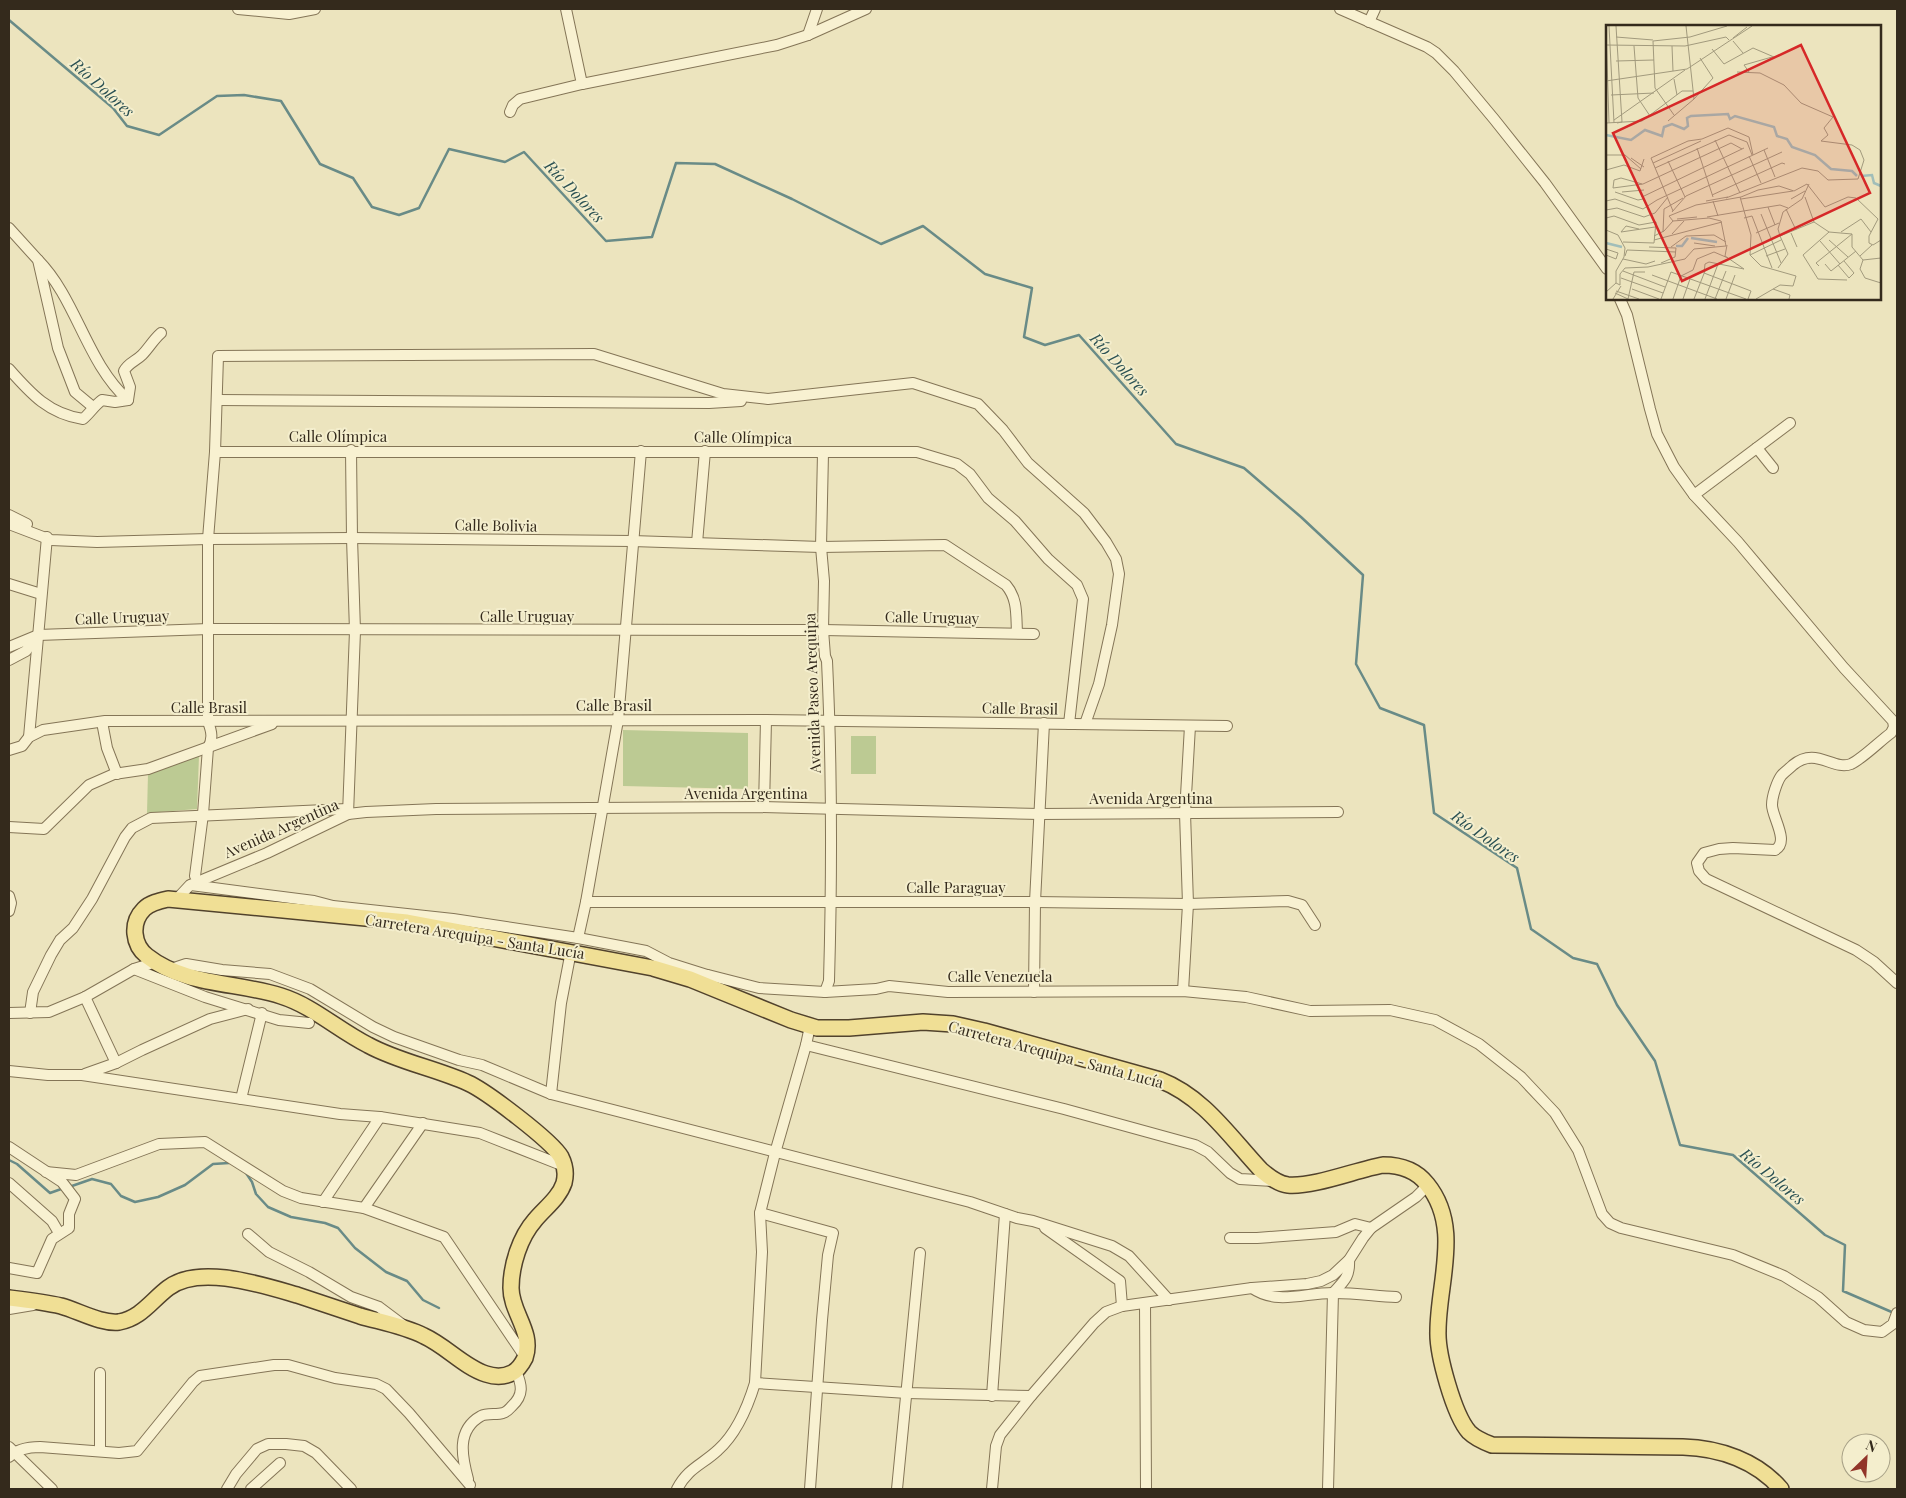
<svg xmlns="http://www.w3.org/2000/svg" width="1906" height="1498" viewBox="0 0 1906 1498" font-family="'Playfair Display',serif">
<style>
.green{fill:#bcca93}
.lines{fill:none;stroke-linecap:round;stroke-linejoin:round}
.stream{stroke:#698b87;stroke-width:2.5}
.minor-casing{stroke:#847557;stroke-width:12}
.primary-casing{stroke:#51422c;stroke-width:18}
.minor{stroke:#f8f1d1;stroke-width:10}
.primary{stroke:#f0df95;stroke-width:15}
.labels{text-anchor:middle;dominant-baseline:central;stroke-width:4;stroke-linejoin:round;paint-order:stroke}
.street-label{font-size:15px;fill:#342a1c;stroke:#f4eecd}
.water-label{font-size:16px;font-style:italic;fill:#2b5153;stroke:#f4eecd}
.inset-river{fill:none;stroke:#a1beb9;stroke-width:2.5}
.inset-road{fill:none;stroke:#a29a7d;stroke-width:1}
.view{fill:#d62828;fill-opacity:0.15;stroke:#d62828;stroke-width:2.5}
.inset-edge{fill:none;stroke:#342a1c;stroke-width:2.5}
</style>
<rect width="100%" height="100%" fill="#ece4be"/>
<g class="green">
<path d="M623 730 748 733V789L623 786Z"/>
<rect x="851" y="736" width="25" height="38"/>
<path d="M199 756 197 809 147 813 148 774Z"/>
</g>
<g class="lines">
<g class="stream">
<path d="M9 20 113 108 127 126 159 135 217 96 244 95 281 101 320 164 353 178 372 207 399 215 419 208 449 149 505 162 524 152 606 241 652 237 676 163 715 164 792 199 881 244 923 226 985 274 1032 288 1024 337 1045 345 1079 335 1176 444 1244 468 1301 517 1363 575 1356 664 1380 708 1424 725 1434 813 1517 868 1531 929 1573 958 1597 964 1617 1005 1655 1061 1680 1145 1733 1155 1825 1235 1845 1245 1843 1291 1894 1313"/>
<path d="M9 1160 17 1164 50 1193 64 1188"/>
<path d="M246 1173 252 1182 256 1194 268 1207 291 1217 325 1223 338 1228 355 1248 386 1272 407 1281 423 1300 439 1308"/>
<path d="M69 1187 92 1179 111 1184 121 1196 135 1202 158 1197 185 1185 213 1164 229 1163"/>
</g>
<defs>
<g id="minor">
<path d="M238 9 289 14 315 9"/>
<path d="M566 9 582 84"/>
<path d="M1340 9 1427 47 1436 53 1454 71 1494 119 1545 183 1607 269"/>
<path d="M1369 22 1375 9"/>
<path d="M808 35 817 9"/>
<path d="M510 112 513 105 520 99 582 84 777 45 808 35 866 9"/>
<path d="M9 228 38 260 58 348 75 392 93 407"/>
<path d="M38 260C77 300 86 362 128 400"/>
<path d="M1620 299 1627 315 1650 409 1657 434 1674 467 1694 495 1738 542 1844 668 1893 721 1894 727 1891 733C1880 741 1862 759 1851 764 1833 771 1816 746 1793 765 1789 769 1784 772 1781 776 1777 782 1772 796 1772 805 1772 817 1790 842 1775 850L1733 848 1719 849 1704 853 1697 863 1699 871 1706 879 1856 950 1874 962 1897 983"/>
<path d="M9 369C31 394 49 414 83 419 90 413 94 406 102 400L115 402 128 400 130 387 124 371C128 363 136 361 142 355 149 348 153 340 161 333"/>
<path d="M217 400 709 403 741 401"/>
<path d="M1757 448 1773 468"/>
<path d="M215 452H917L957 464 970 474 988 498 1015 521 1048 559 1077 585 1083 599 1069 724"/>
<path d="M823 453 821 547 824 581 823 630 825 656 827 661C832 767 832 874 829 981L825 992"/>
<path d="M1694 495 1790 423"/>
<path d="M9 515 27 524"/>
<path d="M9 524 51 540 97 542 208 539 352 538 632 541 821 547 945 545 1006 585C1018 599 1016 615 1017 633"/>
<path d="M697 543 705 451"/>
<path d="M9 584 41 594"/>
<path d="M9 647 38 635 209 629 823 630 1034 634"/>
<path d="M9 660 26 651 36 637"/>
<path d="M102 722 107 748 117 774"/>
<path d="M29 737 47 537"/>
<path d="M9 750 22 746 29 737 43 730 105 721 766 720 1227 726"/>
<path d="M764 807 766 720"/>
<path d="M348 814 355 631 352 538 351 450"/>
<path d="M9 827 44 829 89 785 114 774 148 769 272 724"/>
<path d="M195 876 203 814 208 748C213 739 212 732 208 722V539L215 452 218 356 594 354 723 394 768 399 913 383 978 404 1003 430 1028 463 1084 513 1106 542 1116 559 1119 574 1112 625 1099 684 1085 724"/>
<path d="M191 885 314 901 333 906 453 919 578 938 646 951 669 963 707 975"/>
<path d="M9 896 11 903 9 911"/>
<path d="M176 900 190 885 267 853 348 814 366 812 436 809 759 807 1040 814 1338 812"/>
<path d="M586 902H1035L1188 904 1288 901 1302 905 1315 925"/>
<path d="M578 938 586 902 618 720 641 451"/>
<path d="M134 969 205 997 279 1020 309 1023"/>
<path d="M171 969 186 964 222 970 270 974 310 989 373 1027 394 1037 459 1060 482 1065 551 1094 970 1202 1017 1218 1033 1221 1112 1246 1129 1256 1169 1300"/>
<path d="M691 979 708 975 759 988 825 992 876 989 889 986 948 992 1183 991 1246 997 1310 1011 1390 1010 1435 1020 1479 1044 1521 1077 1555 1113 1578 1150 1602 1214 1610 1223 1621 1228 1733 1255 1784 1276 1818 1297 1846 1322 1864 1330 1882 1332 1893 1324 1897 1313"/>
<path d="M1183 991 1188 904 1185 813 1190 726"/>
<path d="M1034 992 1035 902 1044 723"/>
<path d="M85 997 116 1063"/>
<path d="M9 1013 49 1012 85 997 134 969 156 962"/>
<path d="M30 1013 33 992 51 955 60 940 73 928 92 899 125 837 132 828 151 818 347 809"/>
<path d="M806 1045 1064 1109 1195 1145 1208 1152 1230 1173 1240 1179 1274 1181"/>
<path d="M9 1071 48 1075H82L340 1114 380 1117 480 1133 564 1166"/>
<path d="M85 1074 116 1063 142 1050 210 1019 248 1009"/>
<path d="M551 1094 561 1003 571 951"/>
<path d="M241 1099 262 1013"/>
<path d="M9 1147 62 1182 75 1199 69 1214V1228L52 1239 37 1273 9 1268"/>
<path d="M46 1172 76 1175 159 1144 205 1142 283 1191 301 1198 364 1208 444 1237 525 1357"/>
<path d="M9 1183 52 1221 59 1233"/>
<path d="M323 1202 380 1117"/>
<path d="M364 1208 423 1123"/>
<path d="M760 1213 833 1233 828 1255 822 1320 810 1489"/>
<path d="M1045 1228 1120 1281 1122 1306"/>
<path d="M248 1234 269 1252 309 1272 351 1297 379 1307 403 1325"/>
<path d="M1230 1238H1257L1336 1232 1355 1224 1371 1228"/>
<path d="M1252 1288C1278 1306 1306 1292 1335 1293 1355 1293 1376 1296 1396 1297"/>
<path d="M1145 1303 1146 1489"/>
<path d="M9 1309 33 1305"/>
<path d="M100 1373V1451"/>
<path d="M755 1383 907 1393 1031 1396"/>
<path d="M992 1396 1005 1214"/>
<path d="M9 1447 52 1489"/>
<path d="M9 1457C17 1449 29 1447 40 1447L119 1453 137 1451 193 1382 200 1376 274 1365H288L335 1378 376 1384 386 1389 409 1413 470 1485"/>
<path d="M468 1479C462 1457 456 1430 481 1416 487 1413 497 1415 503 1413 507 1412 510 1408 512 1406 524 1395 522 1385 516 1371"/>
<path d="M227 1489 236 1474 257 1449 268 1444H286L304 1446 316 1453 351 1489"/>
<path d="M251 1489 280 1463"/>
<path d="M677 1489C688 1468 702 1465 718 1450 737 1433 748 1406 755 1383L762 1252 760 1213 775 1153 806 1045 810 1026"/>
<path d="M897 1489 920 1253"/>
<path d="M992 1489 996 1446 1000 1435 1031 1396 1094 1323 1106 1312 1122 1306 1252 1288 1307 1284 1321 1281 1333 1275 1349 1260 1363 1238 1371 1228 1416 1197 1428 1185"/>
<path d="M1328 1489 1333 1293C1344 1281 1350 1277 1349 1260"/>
</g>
<path id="primary" d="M9 1298C26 1300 44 1302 61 1306 79 1311 101 1324 119 1322 141 1318 151 1301 168 1288 199 1264 262 1285 297 1295 318 1302 339 1309 360 1316 381 1322 404 1326 424 1336 446 1346 464 1367 486 1374 495 1377 504 1377 512 1373 518 1370 522 1364 525 1358 534 1332 511 1313 511 1288 511 1265 520 1237 535 1220 545 1208 559 1198 564 1183 566 1175 565 1165 561 1157 552 1141 486 1091 468 1083 435 1068 399 1062 368 1045 338 1030 313 1006 281 996 238 982 185 986 147 956 133 945 130 923 144 909 150 903 159 901 168 899L407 922 653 968 690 979 791 1020 817 1028H849L923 1022 953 1024 984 1031 1160 1080C1204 1097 1230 1137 1261 1170 1269 1177 1278 1184 1288 1185 1314 1187 1356 1170 1383 1165 1401 1165 1416 1170 1427 1184 1462 1227 1438 1282 1438 1331 1437 1354 1454 1415 1469 1432 1475 1438 1484 1442 1492 1445L1683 1447C1720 1448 1757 1461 1781 1489"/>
</defs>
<use href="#minor" class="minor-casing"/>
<use href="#primary" class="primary-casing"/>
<use href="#minor" class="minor"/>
<use href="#primary" class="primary"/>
</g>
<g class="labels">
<g class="street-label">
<text x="338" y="436">Calle Olímpica</text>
<text transform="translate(743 437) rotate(1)">Calle Olímpica</text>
<text transform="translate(496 525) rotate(1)">Calle Bolivia</text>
<text x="527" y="616">Calle Uruguay</text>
<text transform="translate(122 617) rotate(-2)">Calle Uruguay</text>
<text transform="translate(932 617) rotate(1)">Calle Uruguay</text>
<text transform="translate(812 693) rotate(-92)">Avenida Paseo Arequipa</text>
<text x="614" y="705">Calle Brasil</text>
<text x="209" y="707">Calle Brasil</text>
<text transform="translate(1020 708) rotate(1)">Calle Brasil</text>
<text x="746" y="793">Avenida Argentina</text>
<text x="1151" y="798">Avenida Argentina</text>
<text transform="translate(281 828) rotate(-24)">Avenida Argentina</text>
<text x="956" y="887">Calle Paraguay</text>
<text transform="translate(475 936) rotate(9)">Carretera Arequipa - Santa Lucía</text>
<text x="1000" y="976">Calle Venezuela</text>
<text transform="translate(1056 1054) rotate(15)">Carretera Arequipa - Santa Lucía</text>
</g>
<g class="water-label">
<text transform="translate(103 87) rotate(42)">Río Dolores</text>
<text transform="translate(575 191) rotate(47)">Río Dolores</text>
<text transform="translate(1120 364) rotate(48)">Río Dolores</text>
<text transform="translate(1486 836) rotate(35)">Río Dolores</text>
<text transform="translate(1773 1176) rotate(40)">Río Dolores</text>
</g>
</g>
<g transform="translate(1606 25)">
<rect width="275" height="275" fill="#ece4be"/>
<path class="inset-river" d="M0 110 25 115 39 105 56 111 58 102 66 99 78 104 82 101 81 93 85 91 122 89 124 94 129 91 168 102 171 111 181 114 186 122 209 130 225 144 246 146 251 151M255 151 266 150 268 158 275 161M85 213 111 217M0 218 16 222M70 221H76L82 213"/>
<path class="inset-road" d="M3 1 8 98M10 1 16 97 11 98M80 1 88 74M0 5 3 98M10 12 47 15M127 13 141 2M127 16 137 28M0 20 79 21 120 12 123 15M28 21 32 73 44 91M66 21 67 46M106 24 118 39 147 23 168 32 173 31M10 36 48 35M143 47 138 40 166 32M68 54 71 70M0 56 81 44 146 1M5 70 48 68M68 90 49 63 47 16 84 12 121 1M8 95 79 45M62 96 88 74 107 53 94 33M0 98 36 96 76 66H87M109 115 134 168M91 123 107 172M158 125 169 152M0 130H19L35 144M143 131 155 158M25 133 38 142M62 136 79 172M47 138 95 116M49 143 123 110 141 117 146 130M0 145 18 140 34 146 38 134M36 159 15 153 8 155 7 163 37 159 125 118 136 124M203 159 196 174 177 187 172 204 174 211 208 197 223 207 246 209V222L257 235M34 165 36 172 138 123M9 167 32 175 37 174M16 167 38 165M106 170 176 138 179 139M134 172 145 210 144 230 155 241 190 251 187 261 174 260 150 274M199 172 208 197M120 173 196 143 212 146 222 155 252 154 258 135 254 125 246 120 215 116 222 110 218 103 227 92 195 78 178 60 154 48 131 47M135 174 187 166M185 174 199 166M0 176 9 174 37 184 51 175 162 123M100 176 122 172M107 176 112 191M162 182 169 200M180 184 190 205M0 185 11 183 38 192 49 188 62 172M67 186 45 133 82 116 96 114 122 103 143 112 147 130M66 187 80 171 176 127M155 189 175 238M101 192 174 180 182 183M0 193 8 191 33 200 50 197 48 218 17 217M138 193 146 191 166 243M71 194 91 192M0 205 12 210 19 223 18 232 10 246V258M15 207 49 202M15 207 20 201 33 204M57 207 58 184 77 173M223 207 197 230 212 254 241 255M235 207 255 194 265 207M150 208 173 198M185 208 191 222M66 209 78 196M48 211 58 206 67 196M48 215 116 197M223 215 242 232M214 216 234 239M88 218 109 221M121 220 119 231 138 244M43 222 70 223 69 232 55 238M65 222 80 211 108 210 120 217M0 224 12 228 10 234 0 230M144 230 175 215M19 231 21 225 70 227M160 231 179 224M254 231 266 220M17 234 40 239 49 236M257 235 254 244 259 253 275 258M257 235 275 233M219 239 225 246 250 226M232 240 243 253 248 248 238 236M213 241 210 238 246 209M172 243 182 229 174 211M17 246 59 262M98 248 145 266 142 274M98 248 99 239 103 237 138 244M46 250 111 274M15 253 57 268M26 264 53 274M167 264 184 270 183 274M10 266 33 274M0 267 10 258 14 260V249L19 243 42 242 79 234 88 224 120 221 115 196 103 193 67 196 63 191 90 180 135 172 152 165 173 161 188 166 201 159 219 182 242 172 250 173 272 194 263 211V218L267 220 275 215M9 268 22 274 28 247H39M7 274 15 261M55 274 65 247 140 274M67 274 75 251 87 245 91 234 108 227 122 233M77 274 84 254M88 274 99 246M99 274 112 239M109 274 120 246M120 274 129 250"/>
<path class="view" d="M195 20 264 168 76 256 7 108Z"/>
<rect width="275" height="275" class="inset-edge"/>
</g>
<rect width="1906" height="1498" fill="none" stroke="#342a1c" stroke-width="20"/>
<g transform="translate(1866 1458) rotate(25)"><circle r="24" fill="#f4eecd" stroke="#a7a086"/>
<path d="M0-4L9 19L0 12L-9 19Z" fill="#923529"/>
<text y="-8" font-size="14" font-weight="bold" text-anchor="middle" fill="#342a1c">N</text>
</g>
</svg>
